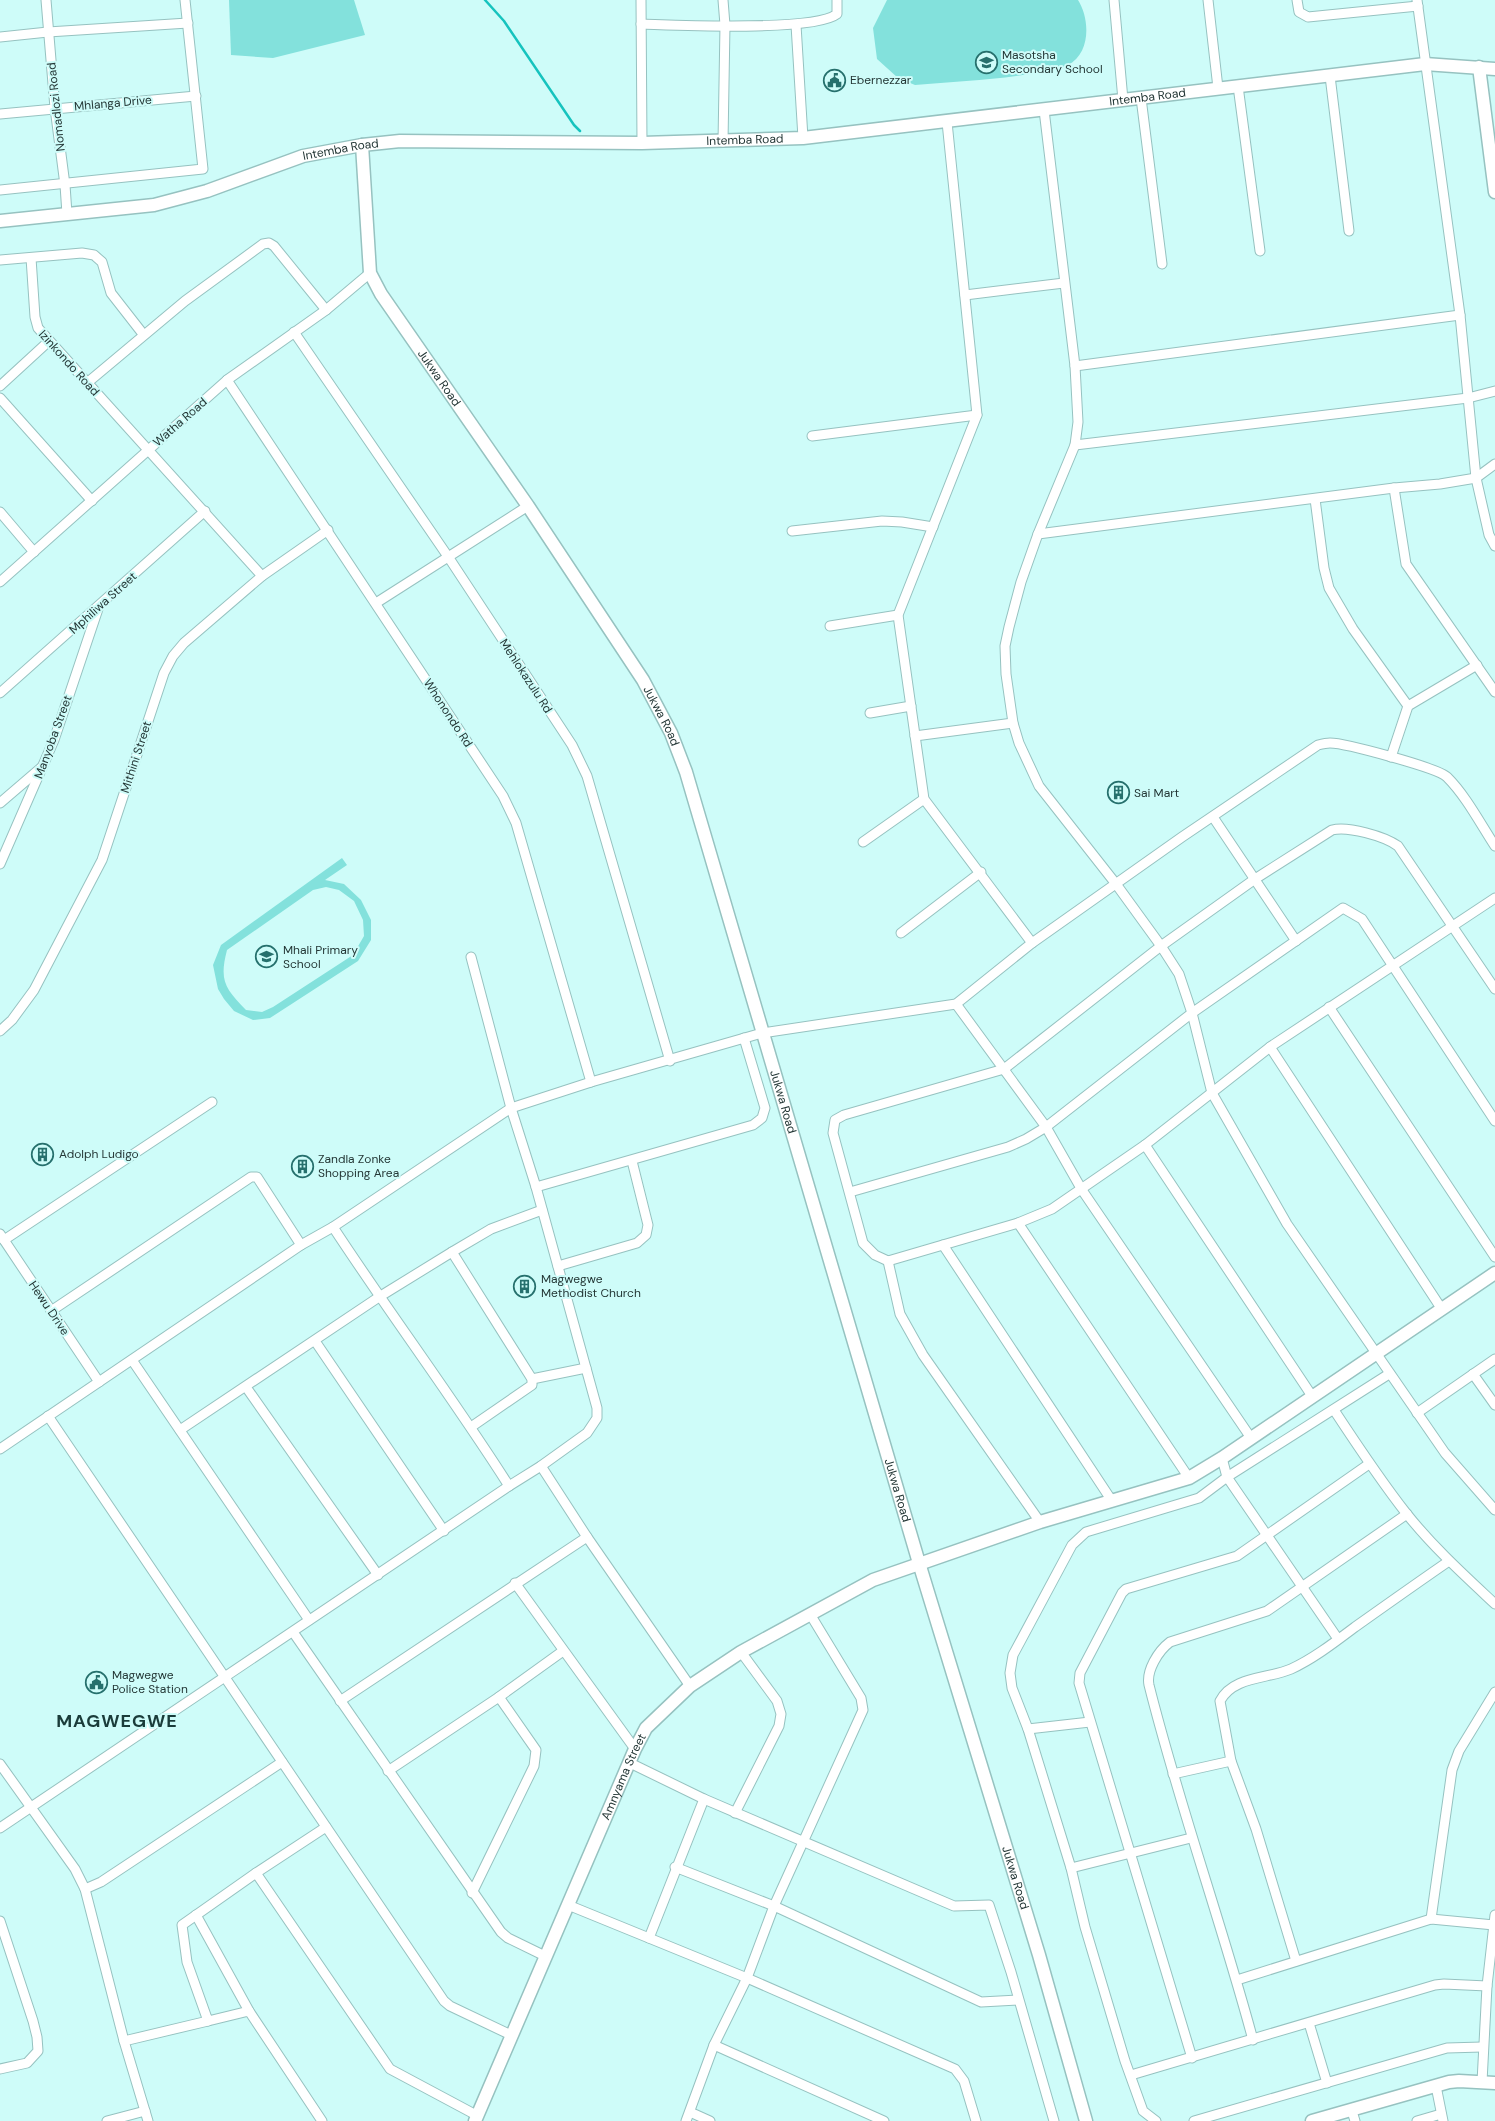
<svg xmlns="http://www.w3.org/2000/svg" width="1495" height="2121" viewBox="0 0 1495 2121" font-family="'DM Sans',sans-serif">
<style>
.green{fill:#83e1dc;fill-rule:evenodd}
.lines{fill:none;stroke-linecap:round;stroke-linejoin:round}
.stream{stroke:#16c3be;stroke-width:2.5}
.street-casing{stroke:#96c2c0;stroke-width:11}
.secondary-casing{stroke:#96c2c0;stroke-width:15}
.street{stroke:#fff;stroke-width:9}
.secondary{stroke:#fff;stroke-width:12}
.labels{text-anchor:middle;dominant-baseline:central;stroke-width:4;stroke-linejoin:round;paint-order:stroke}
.poi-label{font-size:12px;fill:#243736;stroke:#cefcf9;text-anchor:start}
.street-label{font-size:12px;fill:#243736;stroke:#cefcf9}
.district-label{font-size:18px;font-weight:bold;letter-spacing:1px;fill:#1a3c3a;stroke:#cefcf9}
</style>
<rect width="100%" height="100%" fill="#cefcf9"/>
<g class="green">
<path d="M229 0H354L365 35 273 58 231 55Z"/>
<path d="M887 0H1078C1090 19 1091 53 1068 65 1063 68 1055 68 1049 70 1006 80 959 81 915 85L898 78 877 59 873 28Z"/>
<path d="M342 858 347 865 325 880 344 884 361 900 371 920V940L358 961 270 1018 253 1020 234 1011 224 999 218 989 213 965 221 945ZM326 887 339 890 354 901 363 920 364 936 353 955 273 1007 262 1012 246 1010C225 988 219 981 227 950L313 890Z"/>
</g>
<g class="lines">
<path class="stream" d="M485 0 504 21 574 125 580 131"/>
<defs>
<g id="street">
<path d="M46 0 55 108 65 185 67 214"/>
<path d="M641 0 642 143"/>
<path d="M723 0 725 25 723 142"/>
<path d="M1114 0 1123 100"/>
<path d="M1208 0 1218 88"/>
<path d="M1297 0 1299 12 1308 17 1418 6"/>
<path d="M1417 0 1460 315 1476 478 1489 535 1495 546"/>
<path d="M641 24C676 25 814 32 837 14V0"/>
<path d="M796 25 803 138"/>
<path d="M0 37 48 32 188 23"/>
<path d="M1330 76 1349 231"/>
<path d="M1238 86 1260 251"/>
<path d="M1141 98 1162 264"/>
<path d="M1044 110 1075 366 1078 422 1075 445 1038 534 1021 582 1009 627 1005 646 1006 674 1013 723 1019 743 1039 786 1116 884 1161 946 1179 974 1192 1013 1212 1093 1287 1224 1445 1453 1495 1510"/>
<path d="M0 114 196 96"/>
<path d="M947 122 977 415 898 615 924 799 1032 943"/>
<path d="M0 190 203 169 185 0"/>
<path d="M31 258 35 317 38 328 262 576"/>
<path d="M0 260 82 253 94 255 102 262 111 293 143 334"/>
<path d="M965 295 1064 283"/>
<path d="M294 332 449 558 572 745 587 776 670 1061"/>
<path d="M1075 366 1460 315"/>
<path d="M227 380 503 796 516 823 591 1082"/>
<path d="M87 383 185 301 263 244 269 243 274 246 326 310"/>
<path d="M0 386 49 341"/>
<path d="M0 398 92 501"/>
<path d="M812 436 977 415"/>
<path d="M1075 445 1468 398 1495 391"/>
<path d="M1394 488 1406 564 1495 692"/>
<path d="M1315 499 1324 568 1329 588 1353 629 1408 706"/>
<path d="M0 512 34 552"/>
<path d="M792 531 882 521 902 522 933 527"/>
<path d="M1038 534 1394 488 1440 484 1476 478 1495 464"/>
<path d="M0 582 227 380 326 310 370 273"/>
<path d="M376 603 528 506"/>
<path d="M830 626 898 615"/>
<path d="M0 693 205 511"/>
<path d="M870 713 911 706"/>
<path d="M915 736 1013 723"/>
<path d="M1391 757 1408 706 1477 665"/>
<path d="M0 803 42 767"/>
<path d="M1213 817 1296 941"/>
<path d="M863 842 924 799"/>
<path d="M0 864 54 740 99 606"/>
<path d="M1495 898 1270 1047 1145 1145 1052 1209 1018 1223 888 1261 875 1255 863 1243 833 1133 835 1120 844 1115 1004 1069 1161 946 1255 879 1332 830C1348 826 1384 836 1398 846L1495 989"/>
<path d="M901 933 981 872"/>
<path d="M956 1004 1046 1127 1082 1190 1251 1438"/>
<path d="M1329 1007 1495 1257"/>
<path d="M0 1031 12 1020 34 990 102 860 164 673 173 656 184 643 262 576 328 530"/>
<path d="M1270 1047 1441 1308"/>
<path d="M1145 1145 1312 1396"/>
<path d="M536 1187 753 1125 762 1118 765 1108 744 1038"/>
<path d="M850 1192 1008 1147 1026 1139 1046 1127 1192 1013 1343 908 1362 919 1495 1121"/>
<path d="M1018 1223 1189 1478"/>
<path d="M333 1227C390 1314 453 1398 509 1486"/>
<path d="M0 1234 99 1382"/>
<path d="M4 1240 212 1102"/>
<path d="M943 1245 1112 1501"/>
<path d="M452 1252 532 1379V1385L471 1427"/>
<path d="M888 1261 900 1314 923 1355 1040 1522"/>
<path d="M558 1266 637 1243 646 1235 648 1225 632 1161"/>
<path d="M51 1311 251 1177H257L301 1245"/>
<path d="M315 1341 444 1531"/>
<path d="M132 1360 309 1620"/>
<path d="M1473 1374 1495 1405"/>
<path d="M532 1379 586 1368"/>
<path d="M246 1387 378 1575"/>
<path d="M1334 1410C1357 1445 1380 1480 1406 1513 1433 1547 1464 1575 1495 1604"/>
<path d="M1417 1413 1495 1359"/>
<path d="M48 1416 444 2001 450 2006 511 2035"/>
<path d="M180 1430 379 1297 452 1252 491 1229 542 1210"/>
<path d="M0 1449 301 1245 333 1227 511 1108 591 1082 762 1033 956 1004 1032 943 1182 837 1318 745C1322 744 1326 743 1330 743 1345 743 1438 768 1447 777 1466 796 1480 823 1495 846"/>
<path d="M1222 1458 1227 1477 1338 1639"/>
<path d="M541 1466 587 1537 690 1686"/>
<path d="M515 1583 635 1749"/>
<path d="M293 1632 501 1932 508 1938 545 1956"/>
<path d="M340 1701 587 1537"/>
<path d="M1028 1729 1090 1722"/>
<path d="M630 1763 704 1799 954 1906 989 1905 1011 1972 1054 2121"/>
<path d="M0 1764 75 1869 85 1889 124 2041 148 2121"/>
<path d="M388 1771 499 1697 563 1651"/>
<path d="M1173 1774 1231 1761"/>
<path d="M735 1813 779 1726 781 1714 777 1701 741 1652"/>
<path d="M0 1828 509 1486 541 1466 587 1433 597 1418V1408L536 1187 511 1108 471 957"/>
<path d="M675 1867 774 1906 981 2002 1018 2000"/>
<path d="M1071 1868 1191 1838"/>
<path d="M256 1873 390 2069 478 2116"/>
<path d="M85 1889 101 1882 282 1762"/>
<path d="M472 1893 534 1766 536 1750 499 1697"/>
<path d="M568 1905 747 1978 955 2069 964 2081 976 2121"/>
<path d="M196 1915 249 2011"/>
<path d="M1431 1919 1452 1770 1459 1751 1495 1692"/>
<path d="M0 1921 33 2021 37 2037 38 2051 27 2063 0 2069"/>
<path d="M649 1938 704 1799"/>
<path d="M1296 1961 1256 1829 1231 1761 1220 1701C1233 1676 1268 1679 1291 1669 1313 1659 1335 1642 1355 1627 1386 1605 1417 1583 1449 1561"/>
<path d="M1237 1980 1431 1919 1494 1925"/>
<path d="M1309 2023 1327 2083"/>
<path d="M1253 2040C1221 1921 1179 1805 1149 1685 1146 1671 1158 1651 1170 1642L1267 1611 1407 1514"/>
<path d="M124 2041 208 2021"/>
<path d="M714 2045 884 2121"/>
<path d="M1192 2058 1079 1683 1080 1673 1122 1593 1126 1589 1237 1556 1369 1464"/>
<path d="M1131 2075 1435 1985 1444 1984 1487 1986"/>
<path d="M1482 2082 1487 1986 1495 1915"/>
<path d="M1436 2086 1443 2121"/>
<path d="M1352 2111 1355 2121"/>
<path d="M690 2112 710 2121"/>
<path d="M107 2121 145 2111"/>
<path d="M322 2121 249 2011 208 2021 187 1962 182 1925 256 1873 326 1827"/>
<path d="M686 2121 714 2045 747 1978 774 1906 863 1710 861 1698 810 1614"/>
<path d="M1156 2121 1143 2111 1125 2061 1085 1927 1071 1868 1028 1729 1012 1688 1010 1673 1013 1655 1072 1545 1086 1532 1199 1498 1227 1477 1389 1374"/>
<path d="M1194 2121 1447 2048 1482 2047"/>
<path d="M1417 2121 1441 2114"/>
</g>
<g id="secondary">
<path d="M1479 67 1495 192"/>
<path id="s1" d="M362 145 370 273 381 294 528 506 643 680 671 733 686 772 919 1563 1039 1955 1086 2121"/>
<path id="s2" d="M0 221 154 205 207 191 303 156 362 145 400 141 642 143 803 138 1425 64 1495 69"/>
<path id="s3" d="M475 2121 635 1749 646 1728 690 1686 741 1652 873 1580 1040 1522 1189 1478 1222 1458 1495 1273"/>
<path d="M1312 2121 1449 2082 1459 2081 1495 2083"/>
</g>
</defs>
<use href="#street" class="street-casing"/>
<use href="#secondary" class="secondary-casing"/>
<use href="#street" class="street"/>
<use href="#secondary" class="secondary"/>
</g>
<defs>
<symbol id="school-ring" viewBox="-11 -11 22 22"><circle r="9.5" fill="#cefcf9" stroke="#26706d" stroke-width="1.5"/><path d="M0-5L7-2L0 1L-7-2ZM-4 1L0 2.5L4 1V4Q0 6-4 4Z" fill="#26706d"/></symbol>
<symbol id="civic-ring" viewBox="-11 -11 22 22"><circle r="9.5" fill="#cefcf9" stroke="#26706d" stroke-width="1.5"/><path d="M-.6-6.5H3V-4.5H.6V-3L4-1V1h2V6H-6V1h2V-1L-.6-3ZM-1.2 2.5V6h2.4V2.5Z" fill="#26706d"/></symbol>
<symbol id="building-ring" viewBox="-11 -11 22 22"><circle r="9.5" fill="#cefcf9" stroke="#26706d" stroke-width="1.5"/><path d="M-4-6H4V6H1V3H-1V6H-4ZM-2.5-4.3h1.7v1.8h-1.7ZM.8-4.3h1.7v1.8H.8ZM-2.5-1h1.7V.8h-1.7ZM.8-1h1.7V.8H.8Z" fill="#26706d"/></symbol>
</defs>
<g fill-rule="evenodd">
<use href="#school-ring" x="974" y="50" width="25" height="25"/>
<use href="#civic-ring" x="822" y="68" width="25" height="25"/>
<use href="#building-ring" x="1106" y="780" width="25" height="25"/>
<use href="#school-ring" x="254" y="944" width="25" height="25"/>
<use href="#building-ring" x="30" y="1142" width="25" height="25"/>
<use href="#building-ring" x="290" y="1154" width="25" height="25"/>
<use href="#building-ring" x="512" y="1274" width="25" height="25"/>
<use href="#civic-ring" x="84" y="1670" width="25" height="25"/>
</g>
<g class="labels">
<g class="poi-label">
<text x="1002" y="55">Masotsha<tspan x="1002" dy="14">Secondary School</tspan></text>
<text x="850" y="80">Ebernezzar</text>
<text x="1134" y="793">Sai Mart</text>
<text x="283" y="950">Mhali Primary<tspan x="283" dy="14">School</tspan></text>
<text x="59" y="1154">Adolph Ludigo</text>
<text x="318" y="1159">Zandla Zonke<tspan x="318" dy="14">Shopping Area</tspan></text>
<text x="541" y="1279">Magwegwe<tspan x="541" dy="14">Methodist Church</tspan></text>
<text x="112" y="1675">Magwegwe<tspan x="112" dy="14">Police Station</tspan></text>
</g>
<g class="street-label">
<text stroke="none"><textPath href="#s2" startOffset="1160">Intemba Road</textPath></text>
<text transform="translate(113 103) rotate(-5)">Mhlanga Drive</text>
<text transform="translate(56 107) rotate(-96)">Nomadlozi Road</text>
<text stroke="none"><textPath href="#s2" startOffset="755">Intemba Road</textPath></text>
<text stroke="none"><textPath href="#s2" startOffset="350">Intemba Road</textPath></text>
<text transform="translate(69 363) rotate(48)">Izinkondo Road</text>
<text stroke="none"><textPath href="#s1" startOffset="254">Jukwa Road</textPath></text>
<text transform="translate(180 422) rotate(-41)">Watha Road</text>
<text transform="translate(103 603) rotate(-42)">Mphiliwa Street</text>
<text transform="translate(526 676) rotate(57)">Mehlokazulu Rd</text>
<text transform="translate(448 713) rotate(57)">Whonondo Rd</text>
<text stroke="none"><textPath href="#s1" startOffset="659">Jukwa Road</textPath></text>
<text transform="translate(53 737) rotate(-70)">Manyoba Street</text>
<text transform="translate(136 757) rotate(-72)">Mithini Street</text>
<text stroke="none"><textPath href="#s1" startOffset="1064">Jukwa Road</textPath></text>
<text transform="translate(49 1308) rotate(56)">Hewu Drive</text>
<text stroke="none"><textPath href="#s1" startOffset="1469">Jukwa Road</textPath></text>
<text stroke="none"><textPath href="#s3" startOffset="375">Amnyama Street</textPath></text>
<text stroke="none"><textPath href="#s1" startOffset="1874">Jukwa Road</textPath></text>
</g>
<g class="district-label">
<text x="117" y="1721">MAGWEGWE</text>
</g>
</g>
</svg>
